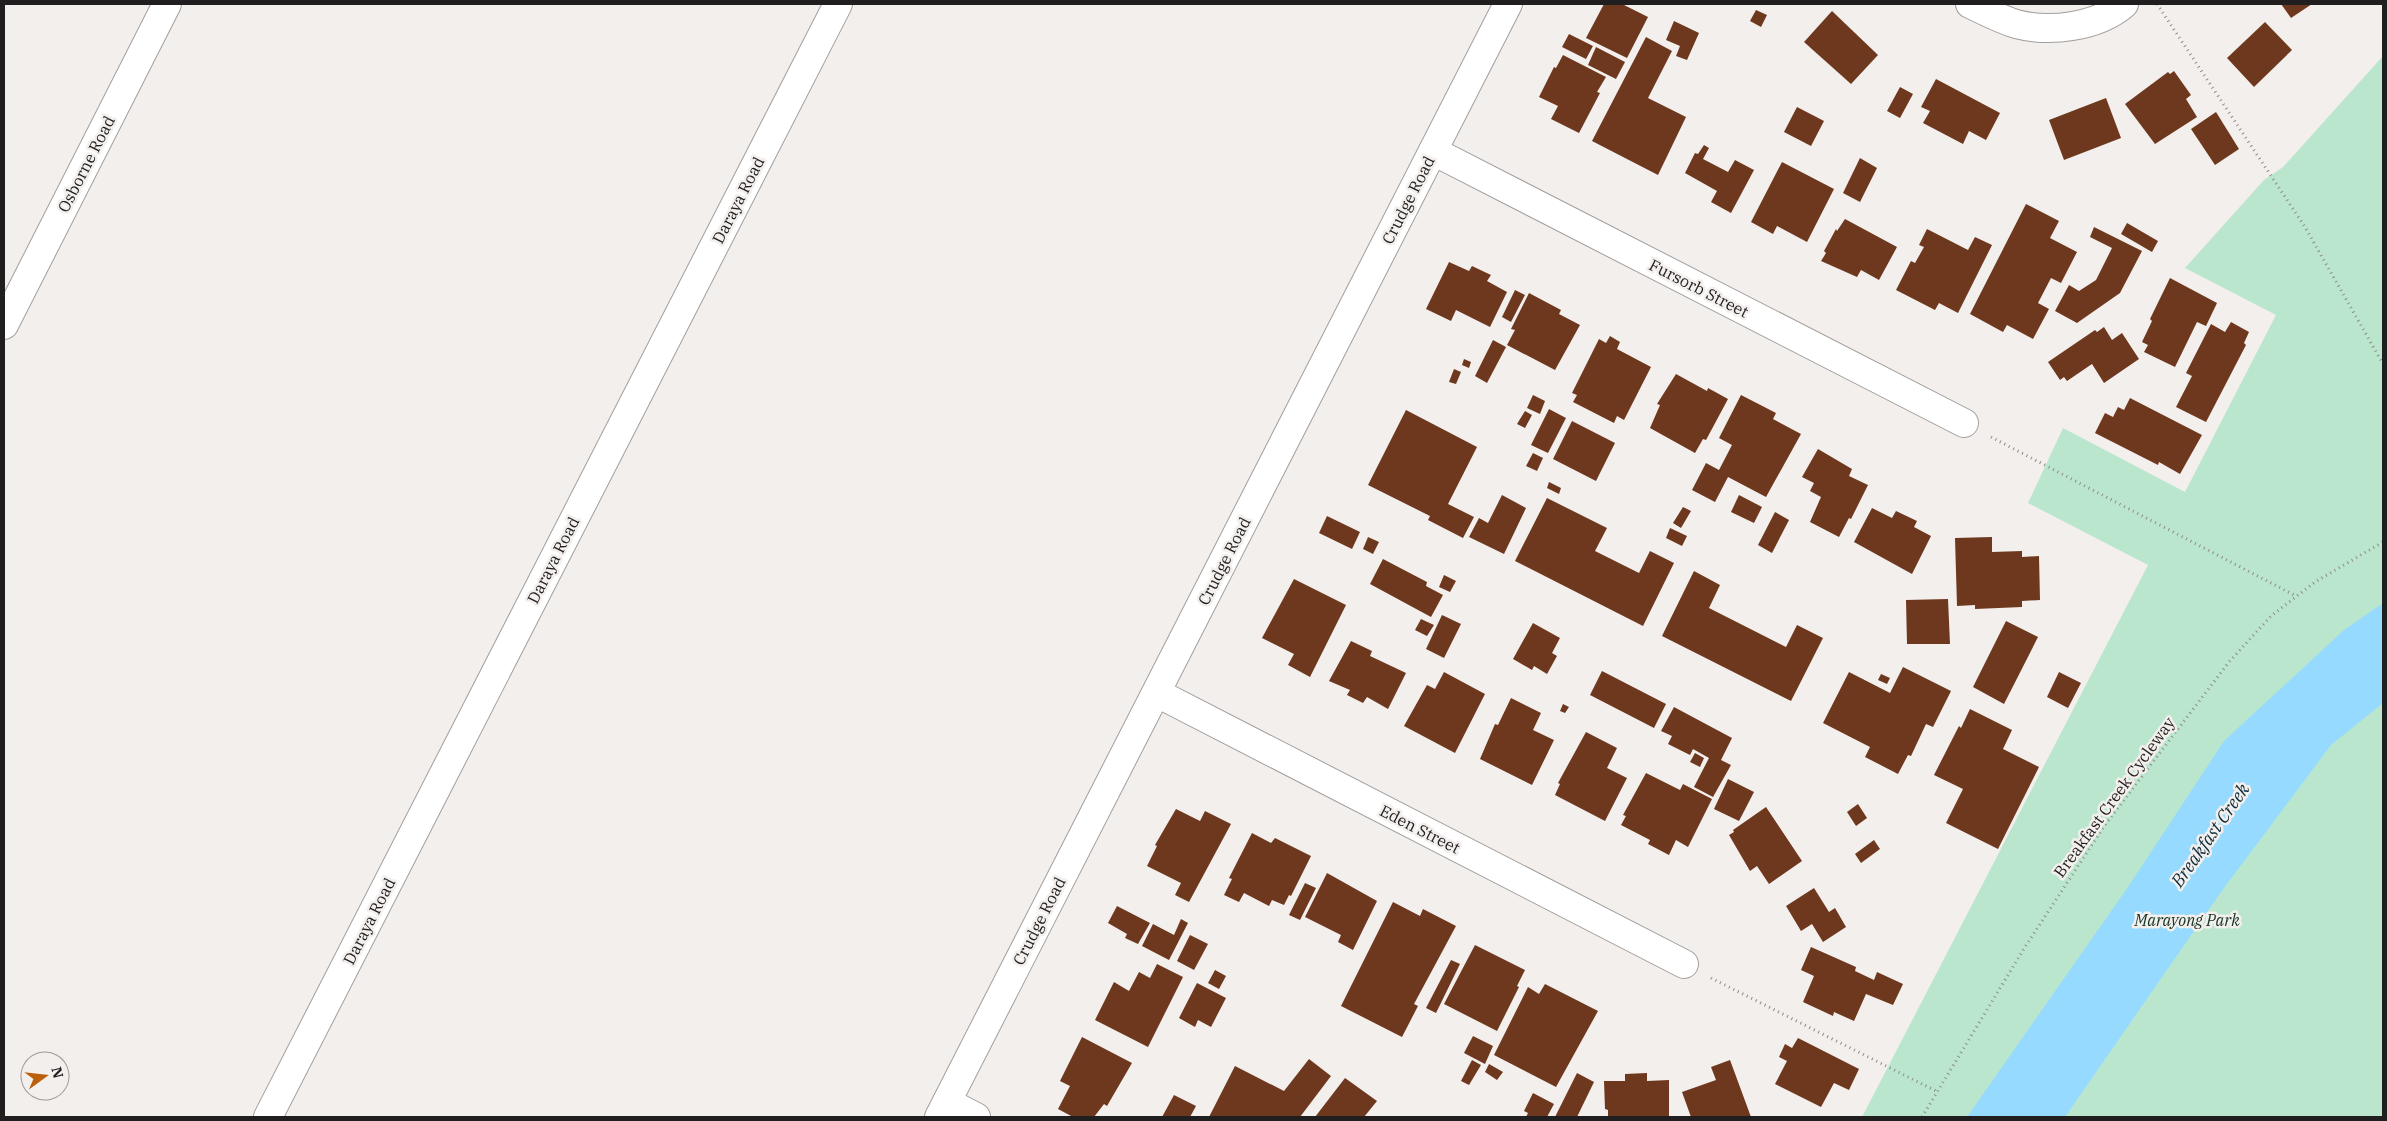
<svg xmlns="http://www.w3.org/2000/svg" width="2387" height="1121" viewBox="0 0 2387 1121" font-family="'IBM Plex Serif',serif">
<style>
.green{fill:#bbe6ce}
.water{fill:#96daff}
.building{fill:#6e381e}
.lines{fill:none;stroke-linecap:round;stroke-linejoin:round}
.street-casing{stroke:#a29e9c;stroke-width:30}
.path{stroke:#8e8b8a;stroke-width:3;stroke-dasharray:1 4;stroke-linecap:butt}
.street{stroke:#fff;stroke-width:28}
.labels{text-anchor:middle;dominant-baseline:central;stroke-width:5;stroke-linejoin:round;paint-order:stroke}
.street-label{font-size:16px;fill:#201e1e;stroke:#f3efed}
.park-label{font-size:16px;font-style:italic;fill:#143425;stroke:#f3efed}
.water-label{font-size:18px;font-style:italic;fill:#0d2d3c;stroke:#f3efed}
</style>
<rect width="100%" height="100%" fill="#f3efed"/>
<path class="green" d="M2383 56V1117H1862L2148 565 2028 503 2063 428 2185 492 2276 315 2185 268 2264 180 2283 167Z"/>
<path class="water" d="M2383 603V703L2331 745 2221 892 2065 1117H1967L2128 887 2224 741 2344 630Z"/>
<g class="building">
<path d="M1604 4H1622L1648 17 1627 58 1586 38Z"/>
<path d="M2281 4H2312L2291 18Z"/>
<path d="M1756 10 1767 15 1761 27 1750 21Z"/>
<path d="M1832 11 1878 55 1851 84 1804 42Z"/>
<path d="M1674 21 1699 33 1687 60 1676 56 1680 46 1666 40Z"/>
<path d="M2265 22 2292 50 2254 87 2227 58Z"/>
<path d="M1569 34 1593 46 1586 59 1562 47Z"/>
<path d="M1646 37 1672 51 1648 98 1686 117 1658 175 1592 141Z"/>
<path d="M1596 47 1625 62 1616 79 1588 65Z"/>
<path d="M1563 55 1606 77 1597 92 1600 93 1579 133 1551 119 1558 106 1539 97 1554 67 1556 68Z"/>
<path d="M2174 71 2191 95 2186 99 2197 117 2155 144 2125 104 2168 72 2170 74Z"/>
<path d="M1936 79 2000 113 1986 140 1969 131 1963 144 1923 123 1930 111 1921 107Z"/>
<path d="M1900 87 1913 94 1900 118 1887 111Z"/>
<path d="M2106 98 2121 138 2064 160 2049 120Z"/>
<path d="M1797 107 1824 121 1811 146 1784 132Z"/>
<path d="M2216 112 2239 149 2215 165 2191 129Z"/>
<path d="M1704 145 1709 148 1703 159 1728 172 1735 160 1754 170 1731 213 1711 202 1717 191 1685 173 1695 153 1698 154Z"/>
<path d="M1860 158 1877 168 1860 202 1843 193Z"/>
<path d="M1782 162 1834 189 1807 242 1777 226 1773 234 1751 222Z"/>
<path d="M2026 204 2059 221 2050 238 2077 252 2061 283 2051 278 2038 303 2049 309 2033 339 2007 325 2003 332 1970 314Z"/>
<path d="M1845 219 1897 247 1879 280 1861 270 1857 277 1821 261 1826 253 1824 251 1836 229 1837 231Z"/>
<path d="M2127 223 2158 241 2152 252 2121 234Z"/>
<path d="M2094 227 2142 251 2120 293 2077 323 2055 311 2069 285 2079 291 2096 280 2112 248 2090 237Z"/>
<path d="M1927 229 1968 250 1975 237 1992 245 1958 313 1939 303 1935 310 1896 290 1911 261 1915 263 1924 247 1919 245Z"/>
<path d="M1449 262 1469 271 1472 266 1491 275 1487 281 1507 292 1490 327 1456 310 1451 321 1426 309Z"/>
<path d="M2170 278 2217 303 2206 326 2197 322 2175 367 2144 352 2148 345 2142 342 2152 321 2150 319Z"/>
<path d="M1515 290 1525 295 1511 322 1502 317Z"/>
<path d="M1529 293 1561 310 1559 314 1580 325 1555 370 1507 345 1515 330 1511 329Z"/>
<path d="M2231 322 2249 332 2244 343 2246 345 2206 422 2176 407 2192 376 2186 373 2211 324 2225 332Z"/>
<path d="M2104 327 2112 340 2122 333 2139 359 2104 383 2092 364 2067 381 2064 377 2060 380 2048 362 2095 330 2097 332Z"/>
<path d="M1610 336 1620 342 1617 349 1651 367 1624 420 1617 416 1614 423 1573 402 1577 395 1572 393 1599 339 1606 343Z"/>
<path d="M1493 340 1506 347 1487 383 1475 376Z"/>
<path d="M1464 359 1471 362 1469 368 1462 365Z"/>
<path d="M1454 369 1461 372 1456 384 1449 382Z"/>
<path d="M1676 374 1707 391 1708 388 1728 399 1706 440 1703 439 1695 453 1650 428 1660 405 1657 404Z"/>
<path d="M1533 395 1545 401 1540 414 1527 408Z"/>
<path d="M1741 395 1776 413 1773 419 1801 434 1766 497 1728 477 1715 502 1692 490 1706 463 1719 470 1732 445 1719 438Z"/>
<path d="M2130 398 2202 435 2180 474 2159 462 2158 465 2095 433 2105 413 2113 417 2118 407 2124 410Z"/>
<path d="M1549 409 1566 418 1548 453 1531 445Z"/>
<path d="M1406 410 1477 447 1448 504 1474 517 1463 538 1428 520 1430 516 1368 485Z"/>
<path d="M1525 411 1532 415 1525 428 1517 424Z"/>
<path d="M1572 421 1615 443 1596 481 1553 459Z"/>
<path d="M1818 449 1852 469 1849 476 1868 485 1851 519 1849 518 1839 537 1810 522 1821 497 1810 491 1814 483 1802 477Z"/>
<path d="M1533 453 1543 458 1537 471 1526 466Z"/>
<path d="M1549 482 1561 488 1559 494 1547 488Z"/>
<path d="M1502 495 1526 508 1504 554 1469 537 1479 518 1488 523Z"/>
<path d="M1739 495 1762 507 1754 523 1731 512Z"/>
<path d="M1547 498 1607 528 1595 551 1639 573 1650 551 1674 563 1643 626 1515 561Z"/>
<path d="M1683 507 1691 511 1681 528 1673 523Z"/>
<path d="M1872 508 1892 518 1896 511 1917 521 1914 527 1931 536 1912 574 1854 542Z"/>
<path d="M1775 512 1789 520 1772 553 1758 545Z"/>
<path d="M1327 516 1360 532 1352 549 1319 533Z"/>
<path d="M1670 528 1687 536 1682 546 1666 538Z"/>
<path d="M1368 537 1379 542 1373 554 1363 549Z"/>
<path d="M1992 537V552L2022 551V557L2039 556 2040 600 2022 601V607L1975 609V605L1957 606 1955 538Z"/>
<path d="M1383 559 1427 582 1426 586 1443 595 1431 617 1370 584Z"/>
<path d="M1694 571 1720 585 1709 608 1786 647 1797 625 1823 638 1791 701 1662 636Z"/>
<path d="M1444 575 1456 581 1450 592 1439 587Z"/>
<path d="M1294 579 1346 605 1310 677 1288 665 1294 654 1262 638Z"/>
<path d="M1948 599 1950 644H1907L1906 600Z"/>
<path d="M1442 615 1461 624 1444 658 1426 649Z"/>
<path d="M1421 619 1434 625 1427 636 1415 630Z"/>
<path d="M2006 621 2038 637 2004 704 1973 687Z"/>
<path d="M1533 623 1560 638 1552 653 1557 656 1547 674 1534 666 1532 670 1513 659Z"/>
<path d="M1351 641 1372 651 1370 656 1406 673 1388 709 1367 697 1363 703 1347 695 1350 690 1329 681Z"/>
<path d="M1903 667 1951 691 1933 727 1926 724 1911 756 1908 755 1898 774 1865 757 1870 747 1823 723 1849 672 1890 693Z"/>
<path d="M1602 671 1666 704 1654 728 1590 695Z"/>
<path d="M1444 672 1485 694 1455 753 1404 726 1427 685 1435 689Z"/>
<path d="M2059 672 2081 683 2068 708 2047 697Z"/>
<path d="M1881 674 1890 678 1887 684 1878 680Z"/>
<path d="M1511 698 1541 713 1533 730 1554 740 1532 785 1480 759 1495 724 1498 725Z"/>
<path d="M1563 704 1569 707 1565 713 1560 711Z"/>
<path d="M1674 707 1732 738 1721 760 1731 765 1713 797 1694 787 1709 758 1693 749 1690 755 1668 744 1672 736 1661 731Z"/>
<path d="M1970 709 2012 730 2003 749 2039 767 1998 849 1946 823 1963 789 1934 775 1959 726 1961 728Z"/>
<path d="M1586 732 1617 748 1607 768 1627 778 1605 821 1555 795 1560 784 1558 783Z"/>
<path d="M1695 753 1704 758 1700 767 1690 762Z"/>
<path d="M1646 773 1680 790 1683 784 1712 799 1688 847 1676 840 1669 855 1648 844 1650 840 1621 825 1626 816 1623 815Z"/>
<path d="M1728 779 1754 792 1739 821 1714 809Z"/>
<path d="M1858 804 1867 818 1856 826 1847 812Z"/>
<path d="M1766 807 1802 861 1769 884 1757 866 1750 871 1729 835 1734 832 1733 830Z"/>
<path d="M1176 809 1200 821 1205 811 1231 824 1189 902 1175 895 1181 883 1147 866 1157 846 1155 845Z"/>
<path d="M1252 833 1271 843 1275 838 1311 856 1291 896 1289 895 1284 905 1272 900 1269 906 1244 893 1239 902 1224 895 1232 879 1229 878Z"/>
<path d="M1874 840 1880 849 1861 863 1855 854Z"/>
<path d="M1327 873 1377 901 1353 950 1338 942 1341 935 1305 917Z"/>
<path d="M1305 883 1316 888 1300 920 1289 915Z"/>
<path d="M1814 888 1829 912 1835 908 1846 927 1823 942 1812 924 1801 931 1786 906Z"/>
<path d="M1393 902 1420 916 1423 909 1456 926 1414 1004 1418 1006 1402 1037 1341 1006Z"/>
<path d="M1117 906 1150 923 1138 944 1125 938 1127 934 1108 923Z"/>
<path d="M1181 919 1188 923 1169 960 1142 946 1153 924 1174 935Z"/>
<path d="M1190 935 1208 944 1194 970 1177 961Z"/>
<path d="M1475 945 1525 970 1517 986 1519 987 1497 1031 1444 1004Z"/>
<path d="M1811 947 1856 967 1855 971 1874 980 1877 972 1903 984 1893 1005 1866 994 1854 1021 1834 1012 1833 1016 1803 1002 1814 976 1801 970Z"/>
<path d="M1451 960 1460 964 1436 1013 1426 1008Z"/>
<path d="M1157 964 1183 977 1148 1047 1095 1020 1114 982 1129 991 1139 972 1150 978Z"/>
<path d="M1215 970 1226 976 1219 989 1208 983Z"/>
<path d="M1197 983 1226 998 1211 1027 1198 1020 1195 1027 1179 1018Z"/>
<path d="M1545 984 1598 1011 1556 1087 1494 1055 1528 987 1539 994Z"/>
<path d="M1473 1036 1493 1046 1485 1064 1464 1053Z"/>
<path d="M1082 1037 1132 1063 1107 1106 1104 1104 1094 1117H1073L1058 1109 1070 1086 1060 1081Z"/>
<path d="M1798 1038 1859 1069 1849 1090 1834 1083 1821 1107 1775 1084 1787 1061 1779 1057 1785 1044 1792 1048Z"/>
<path d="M1309 1059 1331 1076 1300 1117H1209L1235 1066 1284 1091Z"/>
<path d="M1472 1060 1481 1065 1469 1085 1461 1081Z"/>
<path d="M1730 1060 1751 1117H1691L1682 1092 1716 1080 1711 1067Z"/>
<path d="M1489 1064 1503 1072 1497 1080 1485 1072Z"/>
<path d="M1577 1073 1594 1082 1577 1117H1555Z"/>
<path d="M1647 1073V1081L1669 1080V1117H1608V1110L1605 1109 1604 1081H1625V1074Z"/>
<path d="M1345 1078 1377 1101 1364 1117H1315Z"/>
<path d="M1533 1093 1554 1104 1547 1117H1526L1528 1113 1524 1111Z"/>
<path d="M1174 1095 1196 1106 1190 1117H1162Z"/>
</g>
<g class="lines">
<defs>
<g id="street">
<path d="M1970 4C1985 11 2000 19 2016 24 2050 33 2097 27 2124 4"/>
<path d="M1433 151 1964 423"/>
<path d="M4 325 167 4"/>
<path d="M1157 693 1684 964"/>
<path d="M947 1102 976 1117"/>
<path d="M268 1117 838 4"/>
<path d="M939 1117 1508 4"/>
</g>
</defs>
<use href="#street" class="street-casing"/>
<g class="path">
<path d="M2157 4 2305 227 2383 364"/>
<path d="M1991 437 2296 596"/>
<path d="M1711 978 1936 1091"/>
<path d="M1922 1117 2025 947 2105 825 2229 662 2271 616 2315 582 2383 542"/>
</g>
<use href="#street" class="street"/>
</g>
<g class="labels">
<g class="street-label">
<text transform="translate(86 164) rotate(-63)">Osborne Road</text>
<text transform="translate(738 200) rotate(-63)">Daraya Road</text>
<text transform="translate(1408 200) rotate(-63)">Crudge Road</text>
<text transform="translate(1699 288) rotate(27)">Fursorb Street</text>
<text transform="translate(553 560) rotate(-63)">Daraya Road</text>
<text transform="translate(1224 561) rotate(-63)">Crudge Road</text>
<text transform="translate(2114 797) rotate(-54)">Breakfast Creek Cycleway</text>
<text transform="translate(1420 829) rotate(27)">Eden Street</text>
<text transform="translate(369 921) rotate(-63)">Daraya Road</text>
<text transform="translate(1039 921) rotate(-63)">Crudge Road</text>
</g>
<g class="park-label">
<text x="2187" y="920">Marayong Park</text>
</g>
<g class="water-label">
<text transform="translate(2210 835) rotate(-55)">Breakfast Creek</text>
</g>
</g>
<rect width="2387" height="1121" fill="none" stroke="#201e1e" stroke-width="10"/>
<g transform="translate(45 1076) rotate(75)"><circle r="24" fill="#f3efed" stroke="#9f9b9a"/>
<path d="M0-4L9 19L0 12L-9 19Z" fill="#bb5f0a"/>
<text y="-8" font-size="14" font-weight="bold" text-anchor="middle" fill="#201e1e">N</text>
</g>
</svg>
